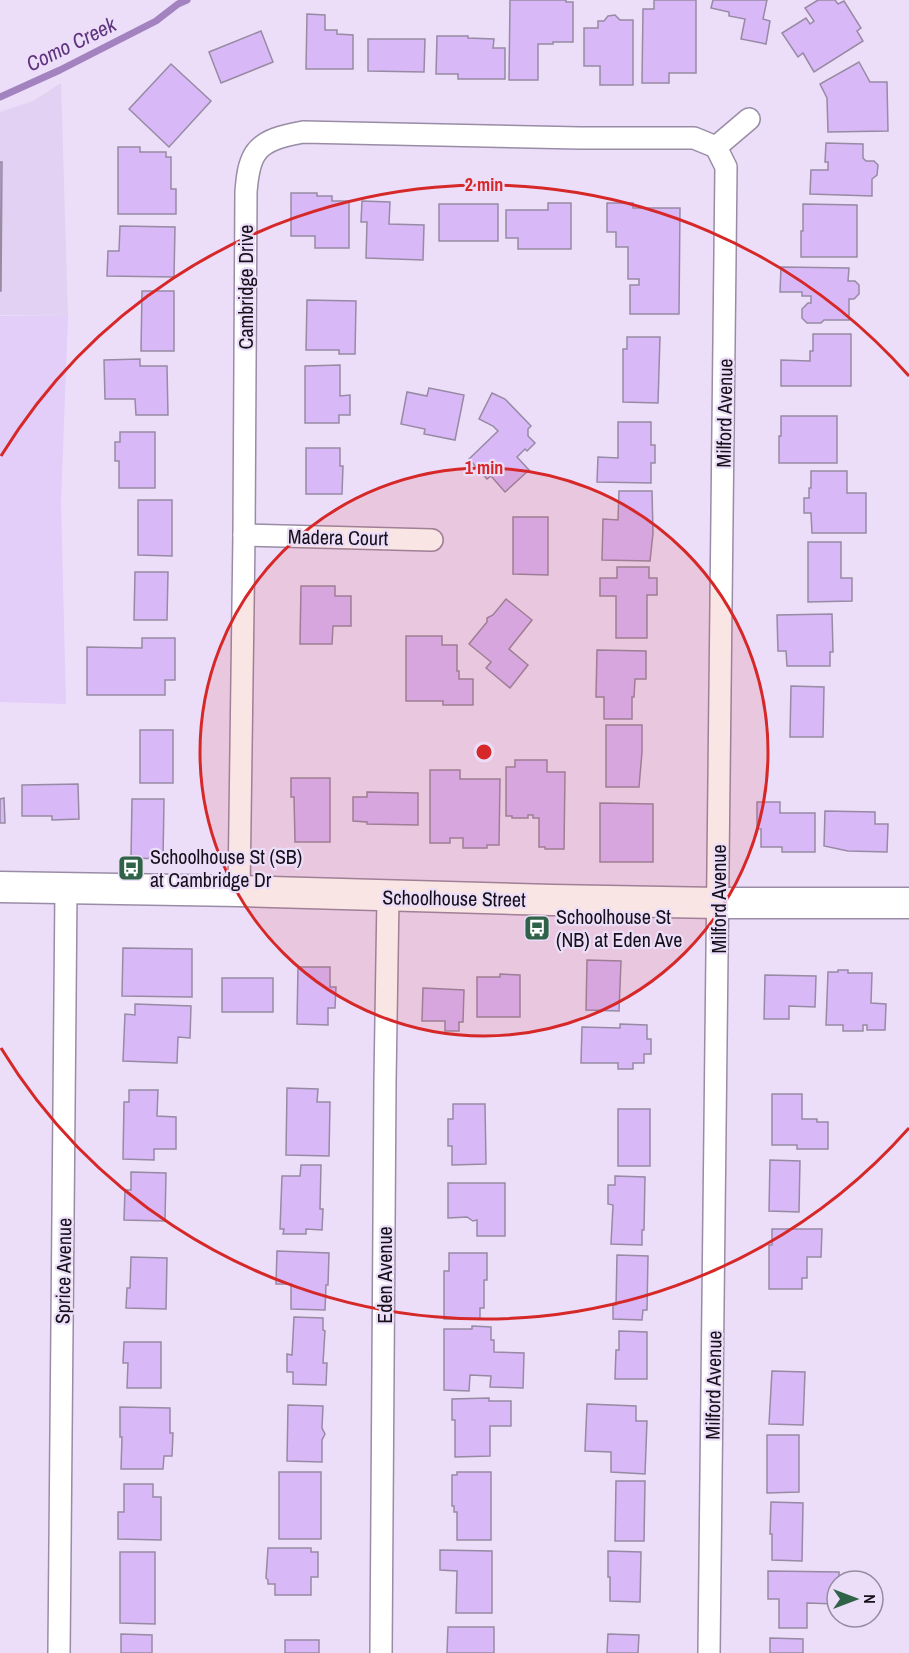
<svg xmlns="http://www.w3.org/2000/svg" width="909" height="1653" viewBox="0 0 909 1653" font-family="'Archivo Narrow',sans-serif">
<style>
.built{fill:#e2d1f3}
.green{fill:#e3cdf9}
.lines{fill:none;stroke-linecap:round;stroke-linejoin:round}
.stream{stroke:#a282bf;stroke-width:7}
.building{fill:#d9b8f8;stroke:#978aa3;stroke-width:1.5}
.street-casing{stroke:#998ca5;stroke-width:24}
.secondary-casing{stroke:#998ca5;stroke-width:33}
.street{stroke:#fff;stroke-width:21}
.secondary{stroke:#fff;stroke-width:30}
.ring{fill:none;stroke:#d62828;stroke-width:3}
.labels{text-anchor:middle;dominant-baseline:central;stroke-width:4.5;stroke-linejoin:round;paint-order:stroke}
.street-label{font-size:20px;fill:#151019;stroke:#ecdef9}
.poi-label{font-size:20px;fill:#151019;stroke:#ecdef9;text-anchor:start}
.water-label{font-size:21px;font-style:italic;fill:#5f347f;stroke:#ecdef9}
.centre{fill:#d62828;stroke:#ecdef9;stroke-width:3}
.ring-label{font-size:18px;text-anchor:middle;font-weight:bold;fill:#d62828;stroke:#ecdef9;stroke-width:4.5;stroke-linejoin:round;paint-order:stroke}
</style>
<rect width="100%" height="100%" fill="#ecdef9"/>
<path class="built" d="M61 83 68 316 0 315V112L33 101Z"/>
<path class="green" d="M0 316H68L61 502 66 704 0 702Z"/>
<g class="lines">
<path class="stream" d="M0 97 60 70 156 21 178 4 187 0"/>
</g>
<g class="building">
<path d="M510 0H566V2H573V42H553V44H538V80H509Z"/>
<path d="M654 0H696V73H669V83H642L643 9H654Z"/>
<path d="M713 0H767L763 19 770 21 766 44 741 39 745 19 729 16V12L711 8Z"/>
<path d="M818 0H835L838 4 844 1 861 28 857 31 863 41 814 72 803 53 798 57 782 33 806 18 810 24 814 21 805 8Z"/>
<path d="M307 14 325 15V30H337V34L353 35V69H306Z"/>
<path d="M615 15 620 20H633V85H600V66H584V28H598V21H604L608 16Z"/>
<path d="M261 31 273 62 221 83 209 52Z"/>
<path d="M437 36H468V38L494 39 493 48H505V79H458V74H436Z"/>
<path d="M368 39H425L424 72 368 71Z"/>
<path d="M859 62 870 82H887L888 131 828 132 827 98 820 84Z"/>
<path d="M171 64 211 101 169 147 129 109Z"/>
<path d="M826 143 863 144V158L866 161H874L878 165 877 175 872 179V196L810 194 811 170H828V162H825Z"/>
<path d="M118 147H140V152H166V157H171V189H176V214H118Z"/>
<path d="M0 162H2L1 291H0Z"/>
<path d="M291 193H317V196H332V201H349V248H315V236H291Z"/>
<path d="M362 201 390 202 389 224 424 225 423 260 366 258 367 222H361Z"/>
<path d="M548 203H571V249H518V238H506V210H548Z"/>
<path d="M607 203H633V208H680L679 314H630V285H639V279H628V247H616V232H607Z"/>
<rect x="439" y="204" width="59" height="37"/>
<path d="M803 204 857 205V257H801V231H803Z"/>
<path d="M120 226 175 227 174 277 107 276 108 251H119Z"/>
<path d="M781 267 849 268 848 281H855L859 285V294L854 299H849V320H824L821 323H807L802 318V309L808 303H811V296H802V292H780Z"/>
<path d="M142 291H174V351H141Z"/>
<path d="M307 300 356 301 355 354H339V350H306Z"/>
<path d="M813 334H851V386H781V360L810 361V351H813Z"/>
<path d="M627 337H660L658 403 623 402V349H627Z"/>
<path d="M140 359V366H167L168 415H136L135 399H105L104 360Z"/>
<path d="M340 365V396L350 395V415H339V423H305V366Z"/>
<path d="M429 388 464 395 455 440 424 434 425 429 401 424 407 392 427 396Z"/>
<path d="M492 393 505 399 531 426 528 429V436L535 443 527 451 525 449 517 457 529 470 505 492 491 476 487 479 469 459 498 431 493 426 479 419Z"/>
<path d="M781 416H837V463H779V436H781Z"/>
<path d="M618 422H651V445H655V463H651V483L597 482 598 457 618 458Z"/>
<path d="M120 432H155V488H119V461H115V442H120Z"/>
<path d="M306 448H340V466H343L342 494H306Z"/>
<path d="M811 471H847V493H866V533H812L811 513H804V498H809V488H811Z"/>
<path d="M619 491H652L653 533 650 561 602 560 603 519 618 520Z"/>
<path d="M138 500H172V556L138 555Z"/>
<path d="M513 517H548V575L513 574Z"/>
<path d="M808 542H841V578H852V601L808 602Z"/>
<path d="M617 567H649V578H657V595H647V638H616V596H600V578H617Z"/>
<path d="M135 572H168L167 620H134Z"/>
<path d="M301 586H335V596H351V626H333L332 644H300Z"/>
<path d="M506 599 532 620 509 649 528 665 510 688 486 668 491 662 469 644 487 622V618L493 615Z"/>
<path d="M832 614 833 652H830V666H787L786 651H778L777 615Z"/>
<path d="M406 636H442V645H457V671H459V679H473V705H443V701H406Z"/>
<path d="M142 638H175V680H165V695H87V647L142 648Z"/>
<path d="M597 650 646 651V679H635L634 697H632V719H604V697H596Z"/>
<path d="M791 686 824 687 823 737H790Z"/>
<path d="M606 725H642V752L639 787H606Z"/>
<rect x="140" y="730" width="33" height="53"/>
<path d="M515 760H547V772H565L564 849H545V847H539V818H533V815H528V818H512V816H506V767H515Z"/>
<path d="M430 770H460V779H500L499 845H487V848H463V838H450V843H430Z"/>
<path d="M291 778H330V842H295L294 797H291Z"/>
<path d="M78 784 79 819 52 820V816H22V785Z"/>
<path d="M367 792 418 793V825L367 824V822L353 821V797H367Z"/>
<path d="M4 798 5 823H0V799Z"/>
<path d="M132 799H164L163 859 131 858Z"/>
<path d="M757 802H780V813H815V852H782V847H761V829H757Z"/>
<path d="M600 803 653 804V862H600Z"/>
<path d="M825 811 875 812V824H888L887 852 848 851 824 846Z"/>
<path d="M123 948 192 949V997L122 996Z"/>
<path d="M587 960 621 961 619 1011 586 1010Z"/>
<path d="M298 967H330V987H336L335 1008H328V1025L297 1024Z"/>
<path d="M838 970H848V973H872L871 1003 886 1004 885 1030H867V1025H863V1031H843V1025H826L828 972H838Z"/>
<path d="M500 974 520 975V1017H477V977H500Z"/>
<path d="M765 975 816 976 815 1007 789 1006V1019H764Z"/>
<rect x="222" y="978" width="51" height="34"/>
<path d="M423 988 464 990 463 1022H459V1031H445V1021H422Z"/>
<path d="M135 1004 191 1006 190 1038 178 1037 177 1063 123 1061 125 1014 135 1015Z"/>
<path d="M620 1024 647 1025V1039H651V1054H644V1063H633V1069H618V1063H581L582 1027 620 1028Z"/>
<path d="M287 1088 318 1089 317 1102H330L329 1156 286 1155Z"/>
<path d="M129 1090H158L157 1116 176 1117V1149H154V1160L123 1159 124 1102H129Z"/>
<path d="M772 1094H802V1119H817V1122H828V1149H797V1145H772Z"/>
<path d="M453 1104H485L486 1164 452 1165V1146H448V1119H453Z"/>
<rect x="618" y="1109" width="32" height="57"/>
<path d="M770 1160 800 1161 799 1212 769 1211Z"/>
<path d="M301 1165H321L320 1209H323L322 1230 306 1229V1234H283L284 1229H280L282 1176H300Z"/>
<path d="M131 1172 166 1173 165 1221 124 1220 125 1190H131Z"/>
<path d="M615 1176 645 1177 644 1230H642V1245L611 1244 613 1205 608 1204V1185H615Z"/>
<path d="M448 1183H505V1236H477V1220L473 1221 467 1217 448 1218Z"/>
<path d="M772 1229H822L821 1257H807V1278H802V1289H769V1245H772Z"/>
<path d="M277 1251 329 1253 328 1285H326L325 1310 291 1309V1284H276Z"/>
<path d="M449 1253H487V1280H484V1308H480V1319H444V1271H449Z"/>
<path d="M617 1255 648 1256 647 1310H643L642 1320 613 1319V1305H616Z"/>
<path d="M131 1257 167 1258 166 1309 126 1308 127 1288H130Z"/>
<path d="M294 1317 323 1318V1330L325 1331 323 1363H327L326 1385 293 1384V1372H287V1354L292 1355Z"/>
<path d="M472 1326 491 1327V1340H494V1352L524 1353 523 1388 490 1387 491 1376 470 1375 469 1391 444 1390V1329H472Z"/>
<path d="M619 1331 647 1332V1379H615L616 1350H619Z"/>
<path d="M124 1342H161V1388H127L128 1363H123Z"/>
<path d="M772 1371 805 1372 803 1425 769 1424Z"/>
<path d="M489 1398V1401H511V1426H490V1456L455 1457V1420H452V1399Z"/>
<path d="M587 1404 636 1406V1421H647L645 1474 611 1472V1452L585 1451Z"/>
<path d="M288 1405 323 1406 322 1428 325 1434 322 1440V1462L287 1461Z"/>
<path d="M120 1407 170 1408V1433H173L172 1456H164L163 1469H121L122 1437H120Z"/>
<path d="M767 1435H799V1492L767 1493Z"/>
<rect x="279" y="1472" width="42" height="67"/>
<path d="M457 1472H491V1540H457V1512H454V1506H452V1475H457Z"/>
<path d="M616 1481H645L644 1541H615Z"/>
<path d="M124 1484H153V1497H161V1540L118 1539V1512H124Z"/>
<path d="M771 1502 803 1503 802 1561 772 1560V1534H770Z"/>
<path d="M268 1548H311V1552H318V1577H311V1595H275V1584H268V1580L266 1578Z"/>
<path d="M440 1550 492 1551V1613H456L457 1571 440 1570Z"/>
<path d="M608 1551 641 1552 640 1602 610 1601V1577H608Z"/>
<path d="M120 1552H155V1624L120 1623Z"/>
<path d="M768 1571 839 1572V1581H837V1604L807 1603V1628H779V1599H768Z"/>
<path d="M448 1627H494V1653H447Z"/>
<path d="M121 1634 152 1635V1653H121Z"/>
<path d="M608 1634 639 1635 638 1653H607Z"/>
<path d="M770 1638 803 1639V1653H770Z"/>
<rect x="285" y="1640" width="34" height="13"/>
</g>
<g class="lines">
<defs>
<g id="street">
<path d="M716 147 749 119"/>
<path d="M244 535 432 540"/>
<path d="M239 891 244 535 246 192C247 180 248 165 255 154 264 139 287 135 303 132L580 138H694L716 147"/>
<path d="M59 1653 66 889"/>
<path d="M381 1653 385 1081 388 897"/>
<path d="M709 1653 726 167 716 147"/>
</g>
<path id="secondary" d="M0 887 239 891 552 900 718 903H909"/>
</defs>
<use href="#street" class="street-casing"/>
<use href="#secondary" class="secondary-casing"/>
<use href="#street" class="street"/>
<use href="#secondary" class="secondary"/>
</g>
<circle cx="484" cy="752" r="284" fill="#d62828" fill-opacity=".12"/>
<g class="ring">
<circle cx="484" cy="752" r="284"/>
<path d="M909 1128A567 567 0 0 1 1 1048M1 456A567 567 0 0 1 909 376"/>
</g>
<defs>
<symbol id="bus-square" viewBox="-11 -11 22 22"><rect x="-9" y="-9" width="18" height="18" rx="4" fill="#2f6246" stroke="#ecdef9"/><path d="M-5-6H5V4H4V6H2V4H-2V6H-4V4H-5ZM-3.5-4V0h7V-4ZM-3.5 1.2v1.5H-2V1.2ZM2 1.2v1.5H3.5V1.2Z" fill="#fff"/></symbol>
</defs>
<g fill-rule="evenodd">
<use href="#bus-square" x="116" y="853" width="30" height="30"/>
<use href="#bus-square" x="522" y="913" width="30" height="30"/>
</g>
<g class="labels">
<g class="street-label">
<text transform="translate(245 287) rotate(-90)">Cambridge Drive</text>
<text transform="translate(724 413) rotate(-89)">Milford Avenue</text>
<text transform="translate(338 537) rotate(1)">Madera Court</text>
<text transform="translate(454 898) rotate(1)">Schoolhouse Street</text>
<text transform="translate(718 899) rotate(-90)">Milford Avenue</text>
<text transform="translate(63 1271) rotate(-89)">Sprice Avenue</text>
<text transform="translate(384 1275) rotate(-90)">Eden Avenue</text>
<text transform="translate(713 1385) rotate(-89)">Milford Avenue</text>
</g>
<g class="poi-label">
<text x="150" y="856">Schoolhouse St (SB)<tspan x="150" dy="23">at Cambridge Dr</tspan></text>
<text x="556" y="916">Schoolhouse St<tspan x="556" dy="23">(NB) at Eden Ave</tspan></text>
</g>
<g class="water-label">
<text transform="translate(71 44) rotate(-26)">Como Creek</text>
</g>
</g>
<circle cx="484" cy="752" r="9" class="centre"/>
<g class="ring-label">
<text x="484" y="191">2 min</text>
<text x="484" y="474">1 min</text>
</g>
<g transform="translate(855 1599) rotate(90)"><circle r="28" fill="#ecdef9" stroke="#968c9f" stroke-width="1.5"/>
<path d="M0-4.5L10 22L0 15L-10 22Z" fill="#2f6246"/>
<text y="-9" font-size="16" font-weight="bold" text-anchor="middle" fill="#151019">N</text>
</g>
</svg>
